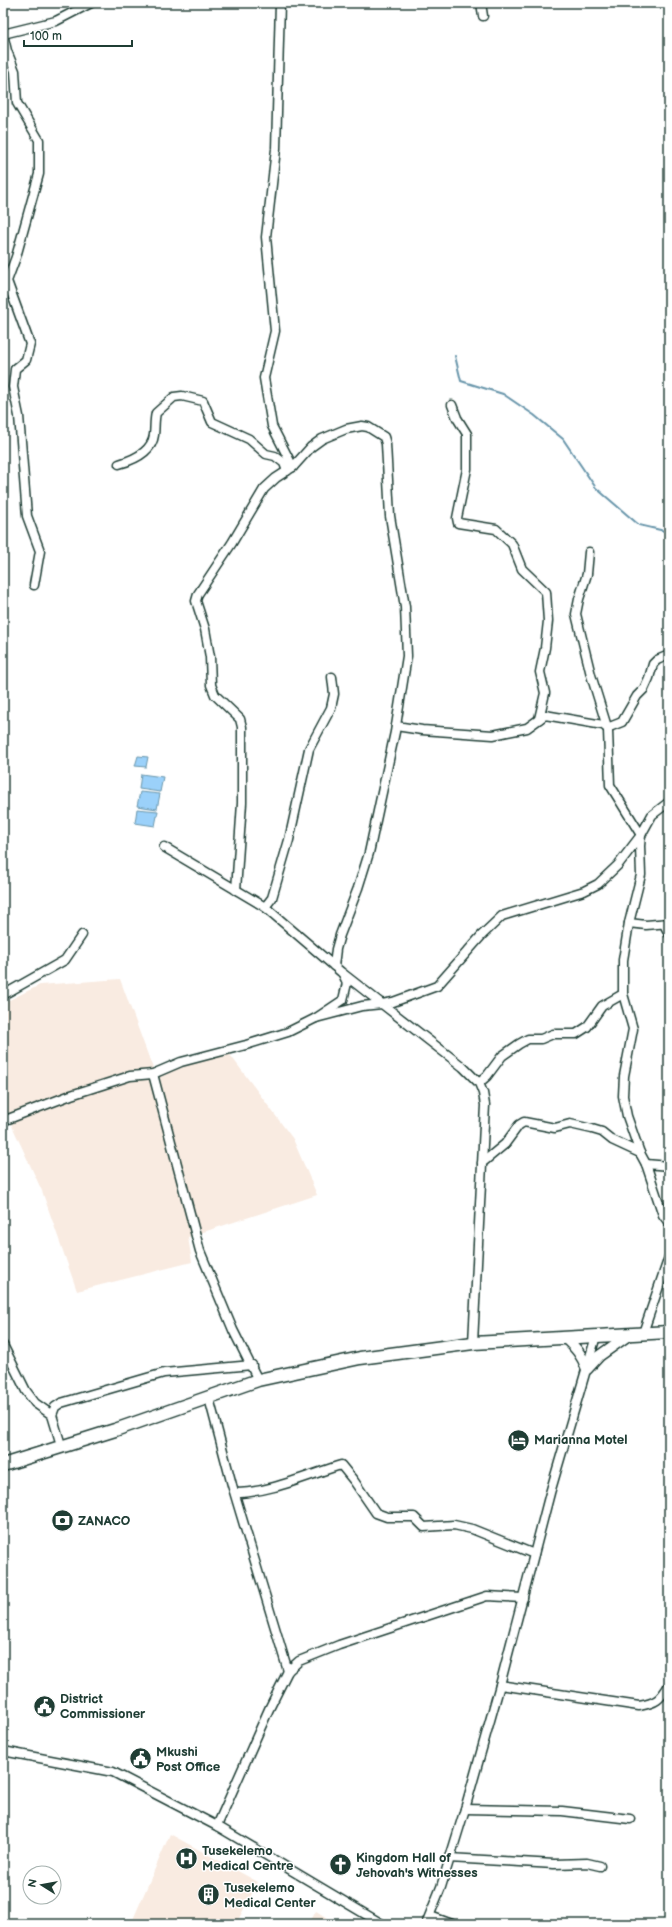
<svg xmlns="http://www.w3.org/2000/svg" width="672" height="1927" viewBox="0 0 672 1927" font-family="'Balsamiq Sans',sans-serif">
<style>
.built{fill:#f9ebe1}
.water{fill:#9bd1fa;stroke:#6996ab}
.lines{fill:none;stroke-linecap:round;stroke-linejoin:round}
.stream{stroke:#6996ab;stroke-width:2}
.minor-casing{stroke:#1f3d34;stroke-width:11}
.tertiary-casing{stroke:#1f3d34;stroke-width:13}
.secondary-casing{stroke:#1f3d34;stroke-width:15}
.minor{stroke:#fff;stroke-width:8}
.tertiary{stroke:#fff;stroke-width:10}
.secondary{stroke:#fff;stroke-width:12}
.labels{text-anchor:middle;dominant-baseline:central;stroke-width:3;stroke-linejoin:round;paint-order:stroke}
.poi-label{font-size:13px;font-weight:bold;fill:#1f3d34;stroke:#fff;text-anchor:start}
</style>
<rect width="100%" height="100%" fill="#fff"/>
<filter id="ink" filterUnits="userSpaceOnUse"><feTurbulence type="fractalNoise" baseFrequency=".025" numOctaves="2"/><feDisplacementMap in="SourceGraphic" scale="8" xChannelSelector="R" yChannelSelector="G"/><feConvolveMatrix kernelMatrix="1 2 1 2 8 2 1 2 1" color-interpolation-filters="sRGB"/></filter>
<g filter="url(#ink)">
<g class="built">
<path d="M120 979 155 1074 228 1052 293 1139 317 1195 188 1237 192 1262 77 1291 42 1191 7 1115 3 1116V1003L40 985Z"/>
<path d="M170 1834 258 1882 236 1924H131Z"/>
<path d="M316 1911 337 1924H309Z"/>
</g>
<g class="water">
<path d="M138 756 148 757 146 767 135 766Z"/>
<path d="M141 774 163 777 160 792 139 789Z"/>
<path d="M140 792 160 794 157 809 137 806Z"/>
<path d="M137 809 158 811 155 826 135 823Z"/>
</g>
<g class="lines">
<path class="stream" d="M455 356 461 381 503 394 534 415 563 439 596 488 639 525 669 532"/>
<defs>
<g id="minor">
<path d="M280 3 276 149 266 237 275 331 264 378 272 426 293 467"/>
<path d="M481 3 483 16"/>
<path d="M452 405 457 418 467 434V469L457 518 458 523 496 529 512 544 522 569 546 592 548 621 545 648 540 672 545 693 539 719"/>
<path d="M119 464C133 460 152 452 154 435 155 428 154 421 156 413L174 397 182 396 203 401 212 422 249 439 266 454 275 456 284 463 287 471"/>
<path d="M589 552 587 574 579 599 576 614 591 675 608 730 610 785 641 835"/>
<path d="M34 585 40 551 27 516 19 416 13 387 15 369 26 360 30 344 7 281 16 257 39 174V140L17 103 15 71 7 51 3 34 56 21 91 3"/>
<path d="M396 726 422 730 493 735 527 728 545 715 603 725 607 728"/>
<path d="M607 728 622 722 637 696 644 689 649 678 653 664 657 660 669 655"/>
<path d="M669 802 652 815 641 835 640 846 641 875 629 923 623 960V994L633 1029 624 1076 623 1096 627 1116 640 1153 646 1164 663 1215 669 1223"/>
<path d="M164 847 265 907 341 972 382 1004 393 1002 437 986 482 935 502 916 584 891 598 884 618 865 641 835"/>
<path d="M236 890 242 803V727L240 719 215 695 211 685 210 657 205 629 196 601 198 594 232 543 264 489 276 478 293 467 311 447 322 439 346 429 362 426 368 427 384 437 386 444 390 516 405 607 407 656 395 732 369 853 358 888 340 935 336 949 334 966"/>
<path d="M265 907 272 898 289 840 309 749 331 708 334 694 332 677"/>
<path d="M629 923 646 925 669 923"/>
<path d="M664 924 669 934"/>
<path d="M3 995 65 960 82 935"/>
<path d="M316 1018 362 1006 382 1004 463 1067 479 1083 483 1093 485 1105 473 1343"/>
<path d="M153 1074 200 1251 233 1330 258 1380"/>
<path d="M479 1083 487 1076 502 1056 519 1044 528 1039H541L553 1034H576L587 1027 602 1006 623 994"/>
<path d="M3 1121 71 1095 130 1076 153 1074 181 1062 246 1045 288 1032 316 1018 343 1000 347 983 343 974"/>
<path d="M482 1163 505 1144 519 1125 524 1122 555 1128 570 1124 592 1129 602 1132 612 1140 640 1153"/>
<path d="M646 1164 669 1166"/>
<path d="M643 1333 669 1257"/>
<path d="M3 1345 26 1391 35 1403 52 1415 61 1445"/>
<path d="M209 1398 232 1485 288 1671"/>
<path d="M52 1415 55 1407 61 1403 164 1373 252 1365"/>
<path d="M235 1493C269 1493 308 1475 341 1465L354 1481 376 1513 387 1517H414L424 1527 454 1525 472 1529 534 1554"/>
<path d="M500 1685 639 1706C656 1703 660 1700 669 1685"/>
<path d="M3 1751 113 1772 217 1826 382 1924"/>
<path d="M465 1809 562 1811 630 1819"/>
<path d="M217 1826 269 1709 288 1671 299 1661 339 1645 487 1596 523 1598"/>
<path d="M449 1858 554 1864 587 1863 600 1866"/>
<path d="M430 1916 452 1924"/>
<path d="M426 1924 441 1887 465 1809 500 1685 550 1493 596 1336"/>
</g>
<path id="tertiary" d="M565 1338C576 1348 582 1355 587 1369L599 1356 630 1334"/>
<path id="secondary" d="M3 1465 115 1430 258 1380 360 1358 473 1343 669 1332"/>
</defs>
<use href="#minor" class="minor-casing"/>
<use href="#tertiary" class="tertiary-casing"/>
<use href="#secondary" class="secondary-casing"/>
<use href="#minor" class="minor"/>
<use href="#tertiary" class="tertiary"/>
<use href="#secondary" class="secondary"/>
</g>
</g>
<defs>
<symbol id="hotel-disc" viewBox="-11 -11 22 22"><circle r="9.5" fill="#1f3d34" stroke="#fff"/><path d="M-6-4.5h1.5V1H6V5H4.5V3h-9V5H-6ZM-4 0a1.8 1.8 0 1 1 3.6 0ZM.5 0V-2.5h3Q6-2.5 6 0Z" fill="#fff"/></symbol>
<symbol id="bank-disc" viewBox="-11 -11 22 22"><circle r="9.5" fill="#1f3d34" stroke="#fff"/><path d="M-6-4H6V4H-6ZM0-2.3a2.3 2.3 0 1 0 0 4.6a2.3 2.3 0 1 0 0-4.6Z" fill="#fff"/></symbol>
<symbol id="civic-disc" viewBox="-11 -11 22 22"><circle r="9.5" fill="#1f3d34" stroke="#fff"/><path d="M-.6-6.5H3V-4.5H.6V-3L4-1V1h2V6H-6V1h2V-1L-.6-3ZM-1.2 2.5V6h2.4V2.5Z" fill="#fff"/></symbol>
<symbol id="hospital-disc" viewBox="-11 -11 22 22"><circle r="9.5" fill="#1f3d34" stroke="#fff"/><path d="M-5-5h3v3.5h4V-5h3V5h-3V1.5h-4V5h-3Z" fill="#fff"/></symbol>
<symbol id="church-disc" viewBox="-11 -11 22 22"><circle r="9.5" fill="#1f3d34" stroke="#fff"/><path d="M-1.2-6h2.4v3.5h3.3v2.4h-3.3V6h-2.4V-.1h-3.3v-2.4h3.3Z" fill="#fff"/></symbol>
<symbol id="building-disc" viewBox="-11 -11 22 22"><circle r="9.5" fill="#1f3d34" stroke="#fff"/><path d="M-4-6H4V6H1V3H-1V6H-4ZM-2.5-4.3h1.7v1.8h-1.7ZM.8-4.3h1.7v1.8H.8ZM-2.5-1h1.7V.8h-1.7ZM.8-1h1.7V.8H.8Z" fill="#fff"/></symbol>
</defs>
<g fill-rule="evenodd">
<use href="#hotel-disc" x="506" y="1428" width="25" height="25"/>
<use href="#bank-disc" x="50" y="1508" width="25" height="25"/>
<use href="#civic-disc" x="32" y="1694" width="25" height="25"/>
<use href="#civic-disc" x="128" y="1746" width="25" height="25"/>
<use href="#hospital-disc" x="174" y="1846" width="25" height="25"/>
<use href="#church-disc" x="328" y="1852" width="25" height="25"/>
<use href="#building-disc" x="196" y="1882" width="25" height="25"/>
</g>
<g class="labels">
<g class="poi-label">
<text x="534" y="1440">Marianna Motel</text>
<text x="78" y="1521">ZANACO</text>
<text x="60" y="1699">District<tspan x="60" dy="15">Commissioner</tspan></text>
<text x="156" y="1752">Mkushi<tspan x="156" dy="15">Post Office</tspan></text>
<text x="202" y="1851">Tusekelemo<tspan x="202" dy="15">Medical Centre</tspan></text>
<text x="356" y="1858">Kingdom Hall of<tspan x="356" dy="15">Jehovah's Witnesses</tspan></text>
<text x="224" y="1888">Tusekelemo<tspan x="224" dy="15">Medical Center</tspan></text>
</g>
</g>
<rect width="672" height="1927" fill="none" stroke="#fff" stroke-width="16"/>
<rect x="8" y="8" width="656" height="1911" fill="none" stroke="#1f3d34" stroke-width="1.5" filter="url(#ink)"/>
<g transform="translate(42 1885) rotate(281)"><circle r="19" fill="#ffffff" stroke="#a5b1ae"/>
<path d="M0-3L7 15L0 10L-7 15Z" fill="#1f3d34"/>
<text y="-6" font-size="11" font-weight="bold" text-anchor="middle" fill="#1f3d34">N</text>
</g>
<path d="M24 40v6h108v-6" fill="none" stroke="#1f3d34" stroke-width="2"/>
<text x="30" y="40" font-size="12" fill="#1f3d34" stroke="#ffffff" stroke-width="3" paint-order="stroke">100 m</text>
</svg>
